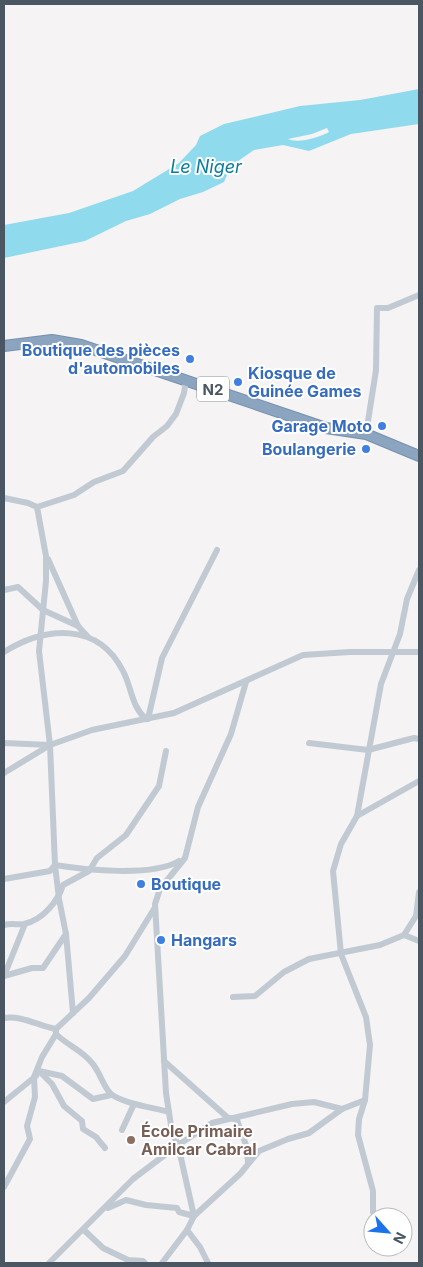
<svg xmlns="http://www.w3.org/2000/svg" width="423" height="1267" viewBox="0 0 423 1267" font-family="Inter,sans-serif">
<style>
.water{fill:#90daee;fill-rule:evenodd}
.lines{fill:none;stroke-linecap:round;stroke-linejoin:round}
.highway-casing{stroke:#7690ad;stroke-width:12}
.minor{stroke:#c1cad2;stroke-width:6}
.highway{stroke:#8ba5c1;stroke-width:10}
.shop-dot{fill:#3f7fe0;stroke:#fff;stroke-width:2}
.education-dot{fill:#8d6e63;stroke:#fff;stroke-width:2}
.labels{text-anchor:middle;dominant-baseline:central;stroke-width:4;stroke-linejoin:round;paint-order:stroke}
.shield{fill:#fff;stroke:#808990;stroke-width:1}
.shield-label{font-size:15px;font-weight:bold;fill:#4a5661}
.shop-label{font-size:16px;font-weight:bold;fill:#366cbe;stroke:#fff;text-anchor:end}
.education-label{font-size:16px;font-weight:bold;fill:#785e54;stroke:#fff;text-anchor:start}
.water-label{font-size:18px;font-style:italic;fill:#0c7c9b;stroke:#fff}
</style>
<rect width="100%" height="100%" fill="#f5f3f3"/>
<path class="water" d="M419 89V124L351 134 309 151 283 145 254 150 231 166 224 182 203 192 180 199 150 214 126 221 85 241 4 258V225L69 213 133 191 179 163 196 145 200 136 224 124 300 106 360 100ZM327 128 329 132C320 137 298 144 288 139L312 134Z"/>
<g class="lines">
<defs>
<path id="highway" d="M4 346 52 340 81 345 326 428 366 434 419 456"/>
</defs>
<use href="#highway" class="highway-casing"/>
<g class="minor">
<path d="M366 434 376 370 377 308H388L419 295"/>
<path d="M4 498 28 503 37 507 46 556V581L39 651 50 745 55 865 59 899 66 934 73 1013"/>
<path d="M37 507 74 495 94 482 123 471 153 437 167 426 176 414 184 393 186 380"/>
<path d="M48 559 78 626"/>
<path d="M4 590 18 587 43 610 78 626 88 637"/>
<path d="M4 652C46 626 98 622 123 671 132 688 131 706 146 719"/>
<path d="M148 719 162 658 217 550"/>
<path d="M4 743 50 745"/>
<path d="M309 743 368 750 414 738 419 739"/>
<path d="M4 773 50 745 92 730 174 713 303 655 350 652H419"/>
<path d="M357 816 419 781"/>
<path d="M4 879 50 871 55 865C86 870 152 877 179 861"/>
<path d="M4 925C11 923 18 925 24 924 43 920 58 901 63 885L89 871 97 858 126 835 159 786 166 751"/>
<path d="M404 935 416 916 419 892"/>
<path d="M4 976 32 968H43L66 934"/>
<path d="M4 976 25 924"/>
<path d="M233 997 255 996 284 972 309 959 380 945 404 935 419 941"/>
<path d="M4 1018C21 1015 39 1026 56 1029"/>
<path d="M56 1034C67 1045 83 1051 92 1063 100 1072 102 1084 110 1093 120 1103 155 1108 169 1112"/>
<path d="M164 1061 227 1117 237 1120 246 1145 248 1162"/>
<path d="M4 1102 36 1076"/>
<path d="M122 1130 134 1104"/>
<path d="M105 1148 96 1137 83 1129 82 1121 64 1106 52 1084 39 1071 62 1076 93 1099 111 1095"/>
<path d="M4 1187 30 1139 27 1126 35 1097 34 1077 42 1057 56 1034V1029L89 998 125 956 154 909"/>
<path d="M108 1208 126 1200 146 1205 177 1208 179 1212 194 1216 240 1174 259 1151 288 1139 309 1133 342 1109 365 1100"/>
<path d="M373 1212V1191L358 1135 359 1119 365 1100 370 1045 366 1017 341 954 333 871 341 844 357 816 381 684 400 634 407 599 419 570"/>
<path d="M84 1230 103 1248 128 1260 143 1261 145 1263"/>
<path d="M187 1230 200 1247 208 1263"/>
<path d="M49 1263 133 1179 178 1145 212 1123 292 1104 314 1102 342 1109"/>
<path d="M162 1263 187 1230 194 1216 178 1145 172 1132 166 1093 155 904 160 889 185 858 198 807 231 734 246 682"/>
</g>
<use href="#highway" class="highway"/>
</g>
<g class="shop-dot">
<circle cx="190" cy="359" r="5"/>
<circle cx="238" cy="382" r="5"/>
<circle cx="382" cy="426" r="5"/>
<circle cx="366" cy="449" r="5"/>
<circle cx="141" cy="884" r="5"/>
<circle cx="161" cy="940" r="5"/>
</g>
<circle class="education-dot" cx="131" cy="1140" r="5"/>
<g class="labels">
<rect class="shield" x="197" y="376.5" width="32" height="25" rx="4"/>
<g class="shield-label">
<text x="213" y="389">N2</text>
</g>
<g class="shop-label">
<text x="180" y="350">Boutique des pièces<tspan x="180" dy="18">d'automobiles</tspan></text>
<text x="248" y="373" text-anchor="start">Kiosque de<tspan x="248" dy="18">Guinée Games</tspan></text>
<text x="372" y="426">Garage Moto</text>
<text x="356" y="449">Boulangerie</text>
<text x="151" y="884" text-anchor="start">Boutique</text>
<text x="171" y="940" text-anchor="start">Hangars</text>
</g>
<g class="education-label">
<text x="141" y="1131">École Primaire<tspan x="141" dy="18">Amilcar Cabral</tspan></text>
</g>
<g class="water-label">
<text x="206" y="166">Le Niger</text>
</g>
</g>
<rect width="423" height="1267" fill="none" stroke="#4a5661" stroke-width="10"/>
<g transform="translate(388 1232) rotate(117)"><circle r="24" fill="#ffffff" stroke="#b7bbc0"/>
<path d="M0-4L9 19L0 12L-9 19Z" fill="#1a73e8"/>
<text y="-8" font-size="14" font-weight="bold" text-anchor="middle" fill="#4a5661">N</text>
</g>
</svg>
